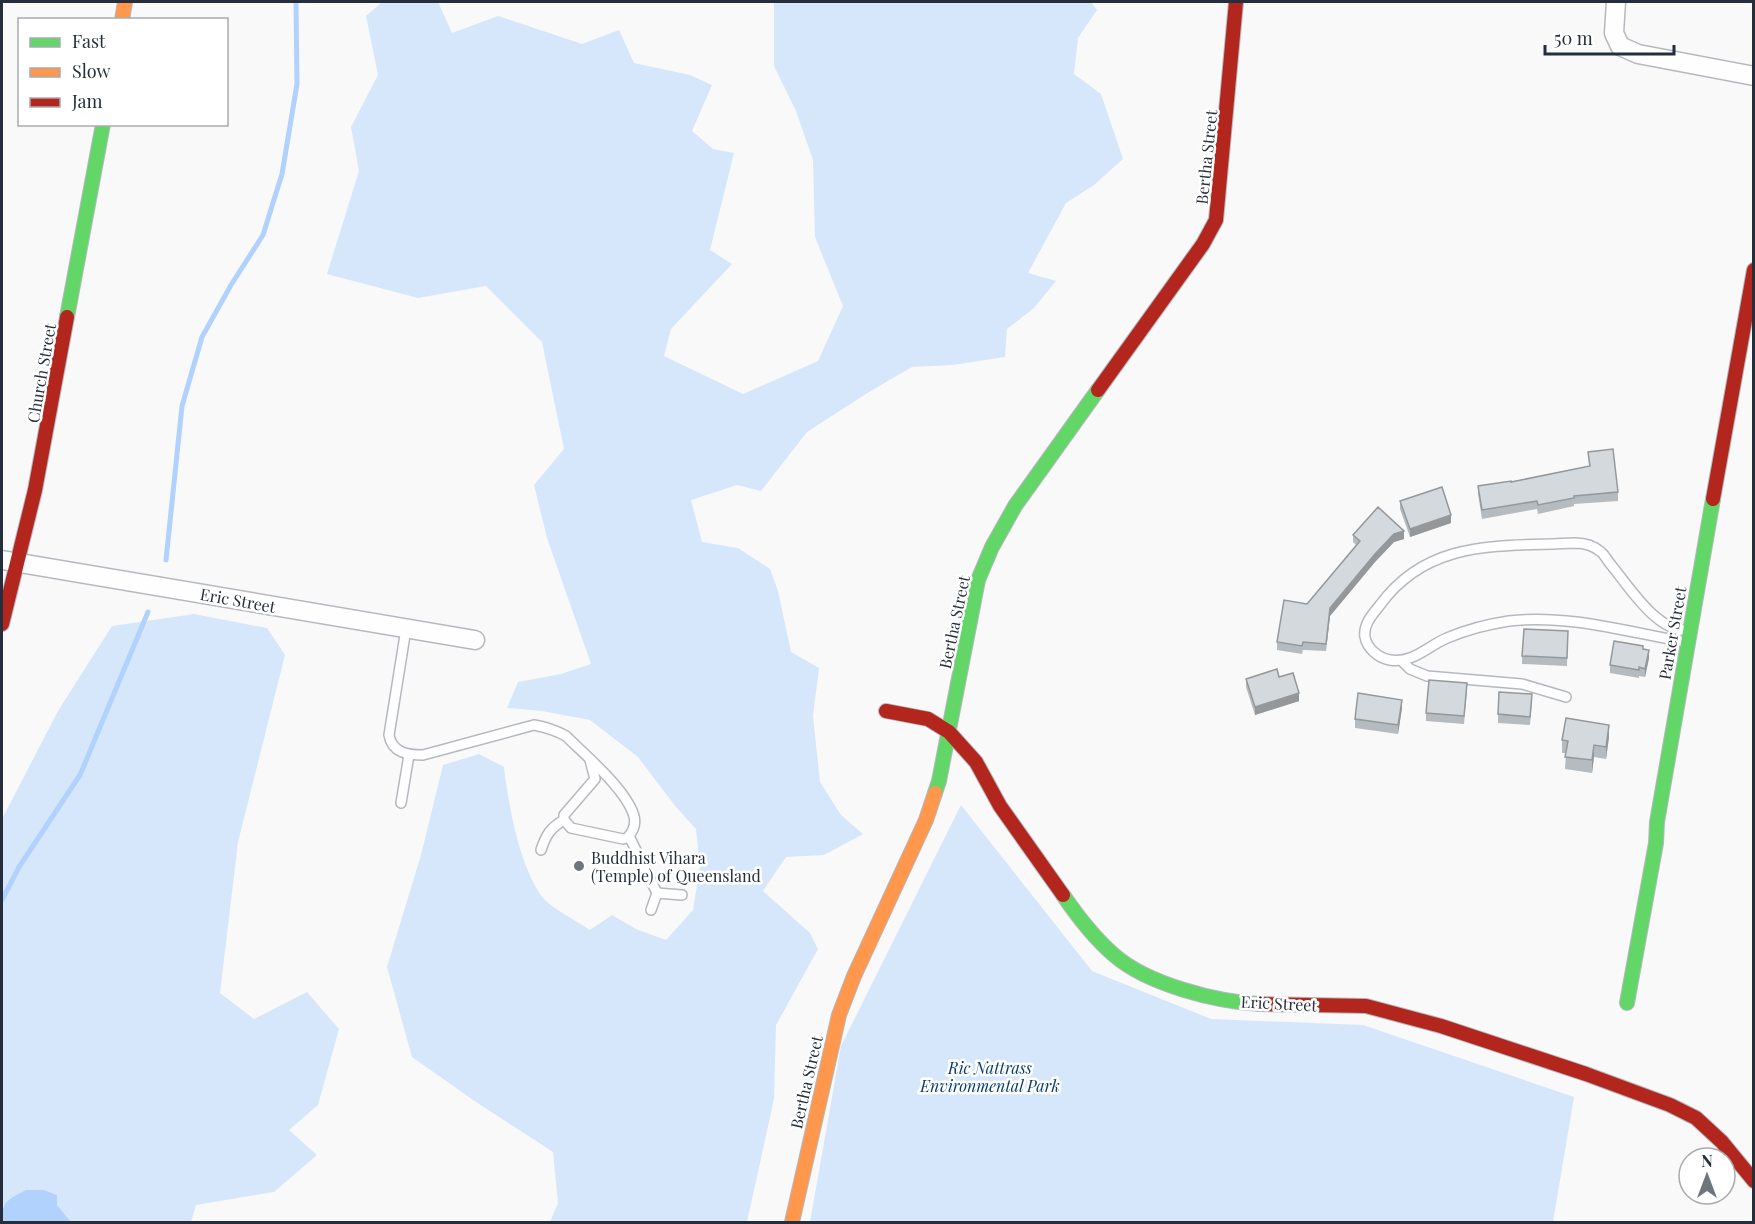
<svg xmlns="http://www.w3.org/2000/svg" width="1755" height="1224" viewBox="0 0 1755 1224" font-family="'Playfair Display',serif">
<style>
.green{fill:#d6e7fb}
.water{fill:#b0d2fd}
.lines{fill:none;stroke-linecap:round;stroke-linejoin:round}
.stream{stroke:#b0d2fd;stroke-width:5}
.lane-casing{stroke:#b5b9bf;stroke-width:12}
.street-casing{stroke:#b5b9bf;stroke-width:21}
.fast-casing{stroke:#b5b9bf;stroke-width:16}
.slow-casing{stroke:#b5b9bf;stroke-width:16}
.jam-casing{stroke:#b5b9bf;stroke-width:16}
.lane{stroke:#fefefe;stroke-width:9}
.street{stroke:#fefefe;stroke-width:18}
.fast{stroke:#63d668;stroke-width:14}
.slow{stroke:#ff974d;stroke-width:14}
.jam{stroke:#b3261e;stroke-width:14}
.wall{fill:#b6bbbf}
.shaded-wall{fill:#94989b}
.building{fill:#d4d9de;stroke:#94989b;stroke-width:1.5}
.poi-dot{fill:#6f757d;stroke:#fff;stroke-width:2}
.labels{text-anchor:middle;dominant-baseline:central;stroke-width:5;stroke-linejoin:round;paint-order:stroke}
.street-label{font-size:16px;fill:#252e3a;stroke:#fff}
.poi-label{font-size:16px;fill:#252e3a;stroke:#fff;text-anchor:start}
.park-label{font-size:16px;font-style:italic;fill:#05396e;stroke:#fff}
</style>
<rect width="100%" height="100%" fill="#f9f9f9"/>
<g class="green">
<path d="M382 2H438L452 33 498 16 582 44 619 30 634 63 690 75 712 85 692 131 713 149 734 153 710 250 732 264 671 329 664 356 743 394 818 361 843 306 815 237 813 160 796 111 774 66V2H1091L1097 10 1078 38 1074 74 1101 94 1123 159 1094 185 1066 203 1028 273 1056 281 1034 308 1007 329 1005 357 953 365 912 367 869 392 807 432 761 491 737 485 691 500 702 542 738 548 770 569 778 591 791 652 819 668 813 716 820 782 841 815 863 834 824 855 786 857 763 891 810 933 818 949 776 1025 774 1099 747 1222H550L558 1203 553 1152 476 1102 412 1057 387 967 421 855 443 765 479 754 504 767C508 803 520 870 544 899 552 908 578 922 590 930L612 915 636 929 666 940 693 910 700 867 696 829 676 807 638 757 590 720 542 711 507 708 518 682 561 674 591 664 547 538 534 485 564 449 542 342 486 286 418 298 327 274 359 171 351 127 378 75 366 16Z"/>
<path d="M194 614 267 628 285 655 238 842 220 993 254 1019 307 992 339 1029 318 1105 289 1130 317 1155 274 1192 196 1205 191 1222H71L57 1205H4L2 1208V819L58 711 112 626Z"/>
<path d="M961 805 1092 971 1211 1019 1363 1025 1574 1097 1553 1222H810L841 1046Z"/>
</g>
<path class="water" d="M26 1190H43L57 1195V1205L71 1222H2C1 1201 8 1200 26 1190Z"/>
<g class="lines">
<g class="stream">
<path d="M166 560 182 406 202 337 231 285 263 235 282 174 297 84 296 2"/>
<path d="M2 900 19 867 80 775 148 612"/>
</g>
<defs>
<g id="lane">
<path d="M406 629 389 735C392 753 408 755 423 755L534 725C546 727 555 730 566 736 586 756 626 789 634 816 636 824 633 832 627 838L623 839 571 828 564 820V815L595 779 590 760"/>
<path d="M1685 642C1627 632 1568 614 1509 621 1489 624 1466 630 1447 638 1428 646 1412 664 1390 660 1378 658 1367 648 1365 637 1363 624 1373 614 1380 605 1429 538 1500 547 1575 543 1584 543 1593 545 1601 552 1605 555 1608 562 1612 566 1629 587 1658 633 1688 630"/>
<path d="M1402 661 1410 669 1427 676 1522 684 1566 697"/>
<path d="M401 803 409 755"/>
<path d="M629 836 657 893"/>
<path d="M541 850C546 835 550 828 564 820"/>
<path d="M651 910 657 893 682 895"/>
</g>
<g id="street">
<path d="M1616 2 1614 33 1620 46 1638 54 1754 76"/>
<path d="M2 560 475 640"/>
</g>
<g id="fast">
<path d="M67 317 103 124"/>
<path d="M935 793 939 781 978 580 992 547 1015 506 1098 390"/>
<path d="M1063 895C1078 917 1093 937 1114 955 1147 984 1216 1002 1260 1004"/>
<path d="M1627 1003 1656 843 1657 822 1713 499"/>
</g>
<g id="slow">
<path d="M122 20 125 2"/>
<path d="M792 1222 839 1015 854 976 926 820 935 793"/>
</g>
<g id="jam">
<path d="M1098 390 1203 244 1216 220 1236 2"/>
<path d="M1713 499 1754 270"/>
<path d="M2 624 35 490 67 317"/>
<path d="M886 711 928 719 949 732 976 762 1000 806 1063 895"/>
<path d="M1260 1004 1366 1006 1441 1026 1586 1074 1670 1105 1696 1118 1722 1142 1754 1181"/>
</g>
</defs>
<use href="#lane" class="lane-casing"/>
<use href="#street" class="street-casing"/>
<use href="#fast" class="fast-casing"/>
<use href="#slow" class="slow-casing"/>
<use href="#jam" class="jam-casing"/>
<use href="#lane" class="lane"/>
<use href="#street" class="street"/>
<use href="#fast" class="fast"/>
<use href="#slow" class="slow"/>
<use href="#jam" class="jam"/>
</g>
<g class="wall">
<path d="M1588 452 1618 492V501L1574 504V506L1538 514 1537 509 1482 519 1478 494V486L1511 482 1589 466Z"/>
<path d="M1400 501 1451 523 1410 537 1400 509Z"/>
<path d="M1353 535 1404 539 1394 542 1375 562 1330 616 1326 651 1303 650 1302 654 1277 650V642L1356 545 1353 542Z"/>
<path d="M1568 631 1567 666 1522 664V656Z"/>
<path d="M1643 649 1649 658 1645 677 1639 676V678L1610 673V665Z"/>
<path d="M1279 677 1299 701 1255 715 1246 687V679Z"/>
<path d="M1467 691 1464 724 1426 721V713Z"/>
<path d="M1532 702 1530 725 1498 723V714Z"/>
<path d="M1402 708 1398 734 1355 728V719Z"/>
<path d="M1609 737 1606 759 1594 757 1592 773 1565 769 1566 753H1562V740Z"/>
</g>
<g class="shaded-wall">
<path d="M1451 515V523L1410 537V529Z"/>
<path d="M1404 531V539L1394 542 1375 562 1330 616 1326 651 1330 608 1375 554 1394 534Z"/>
<path d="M1649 650V658L1645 677V669Z"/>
<path d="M1299 693V701L1255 715V707Z"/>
<path d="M1402 700V708L1398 734V725Z"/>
<path d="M1609 725V737L1606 759V747Z"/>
<path d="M1594 745V757L1592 773V760Z"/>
</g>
<g class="building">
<path d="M1613 449 1618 492 1574 496V498L1538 505 1537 501 1482 510 1478 486 1511 481V482L1590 466 1588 452Z"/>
<path d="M1442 487 1451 515 1410 529 1400 501Z"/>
<path d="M1378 507 1404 531 1394 534 1375 554 1330 608 1326 644 1303 642 1302 646 1277 642 1284 600 1307 604 1360 541 1353 535Z"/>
<path d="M1524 629 1568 631 1567 658 1522 656Z"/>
<path d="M1614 641 1643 646V649L1649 650 1645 669 1639 667V670L1610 665Z"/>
<path d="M1277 669 1279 677 1293 673 1299 693 1255 707 1246 679Z"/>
<path d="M1429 680 1467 683 1464 716 1426 713Z"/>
<path d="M1499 692 1532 694 1530 717 1498 714Z"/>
<path d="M1358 693 1402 700 1398 725 1355 719Z"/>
<path d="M1566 718 1609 725 1606 747 1594 745 1592 760 1565 757 1568 741 1562 740Z"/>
</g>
<circle class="poi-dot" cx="579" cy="866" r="6"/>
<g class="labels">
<g class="street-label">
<text transform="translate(1206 157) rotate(-84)">Bertha Street</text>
<text transform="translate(41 373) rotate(-80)">Church Street</text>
<text transform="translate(238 600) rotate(10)">Eric Street</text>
<text transform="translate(954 622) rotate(-78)">Bertha Street</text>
<text transform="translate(1672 633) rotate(-80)">Parker Street</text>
<text transform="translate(1279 1003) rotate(3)">Eric Street</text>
<text transform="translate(806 1082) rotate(-77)">Bertha Street</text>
</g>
<g class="poi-label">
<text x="591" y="857">Buddhist Vihara<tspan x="591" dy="18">(Temple) of Queensland</tspan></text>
</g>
<g class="park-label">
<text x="990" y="1067">Ric Nattrass<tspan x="990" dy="18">Environmental Park</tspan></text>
</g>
</g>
<rect width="1755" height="1224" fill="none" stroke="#252e3a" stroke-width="6"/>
<rect x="18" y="18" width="210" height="108" fill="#ffffff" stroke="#a8abb0" stroke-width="1.5"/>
<rect x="30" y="38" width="30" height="9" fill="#63d668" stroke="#a8abb0" stroke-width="1.5"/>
<text x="72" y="48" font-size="18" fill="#252e3a">Fast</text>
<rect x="30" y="68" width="30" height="9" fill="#ff974d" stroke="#a8abb0" stroke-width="1.5"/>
<text x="72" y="78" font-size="18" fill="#252e3a">Slow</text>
<rect x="30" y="98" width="30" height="9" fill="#b3261e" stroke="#a8abb0" stroke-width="1.5"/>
<text x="72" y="108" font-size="18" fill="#252e3a">Jam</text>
<g transform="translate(1707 1176)"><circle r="28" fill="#ffffff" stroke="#a8abb0" stroke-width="1.5"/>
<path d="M0-4.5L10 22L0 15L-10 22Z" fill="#6f757d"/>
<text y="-9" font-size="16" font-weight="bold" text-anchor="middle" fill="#252e3a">N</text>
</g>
<path d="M1545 45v9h129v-9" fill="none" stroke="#252e3a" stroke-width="3"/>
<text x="1554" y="45" font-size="18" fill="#252e3a" stroke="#ffffff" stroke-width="4.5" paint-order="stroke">50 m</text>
</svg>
